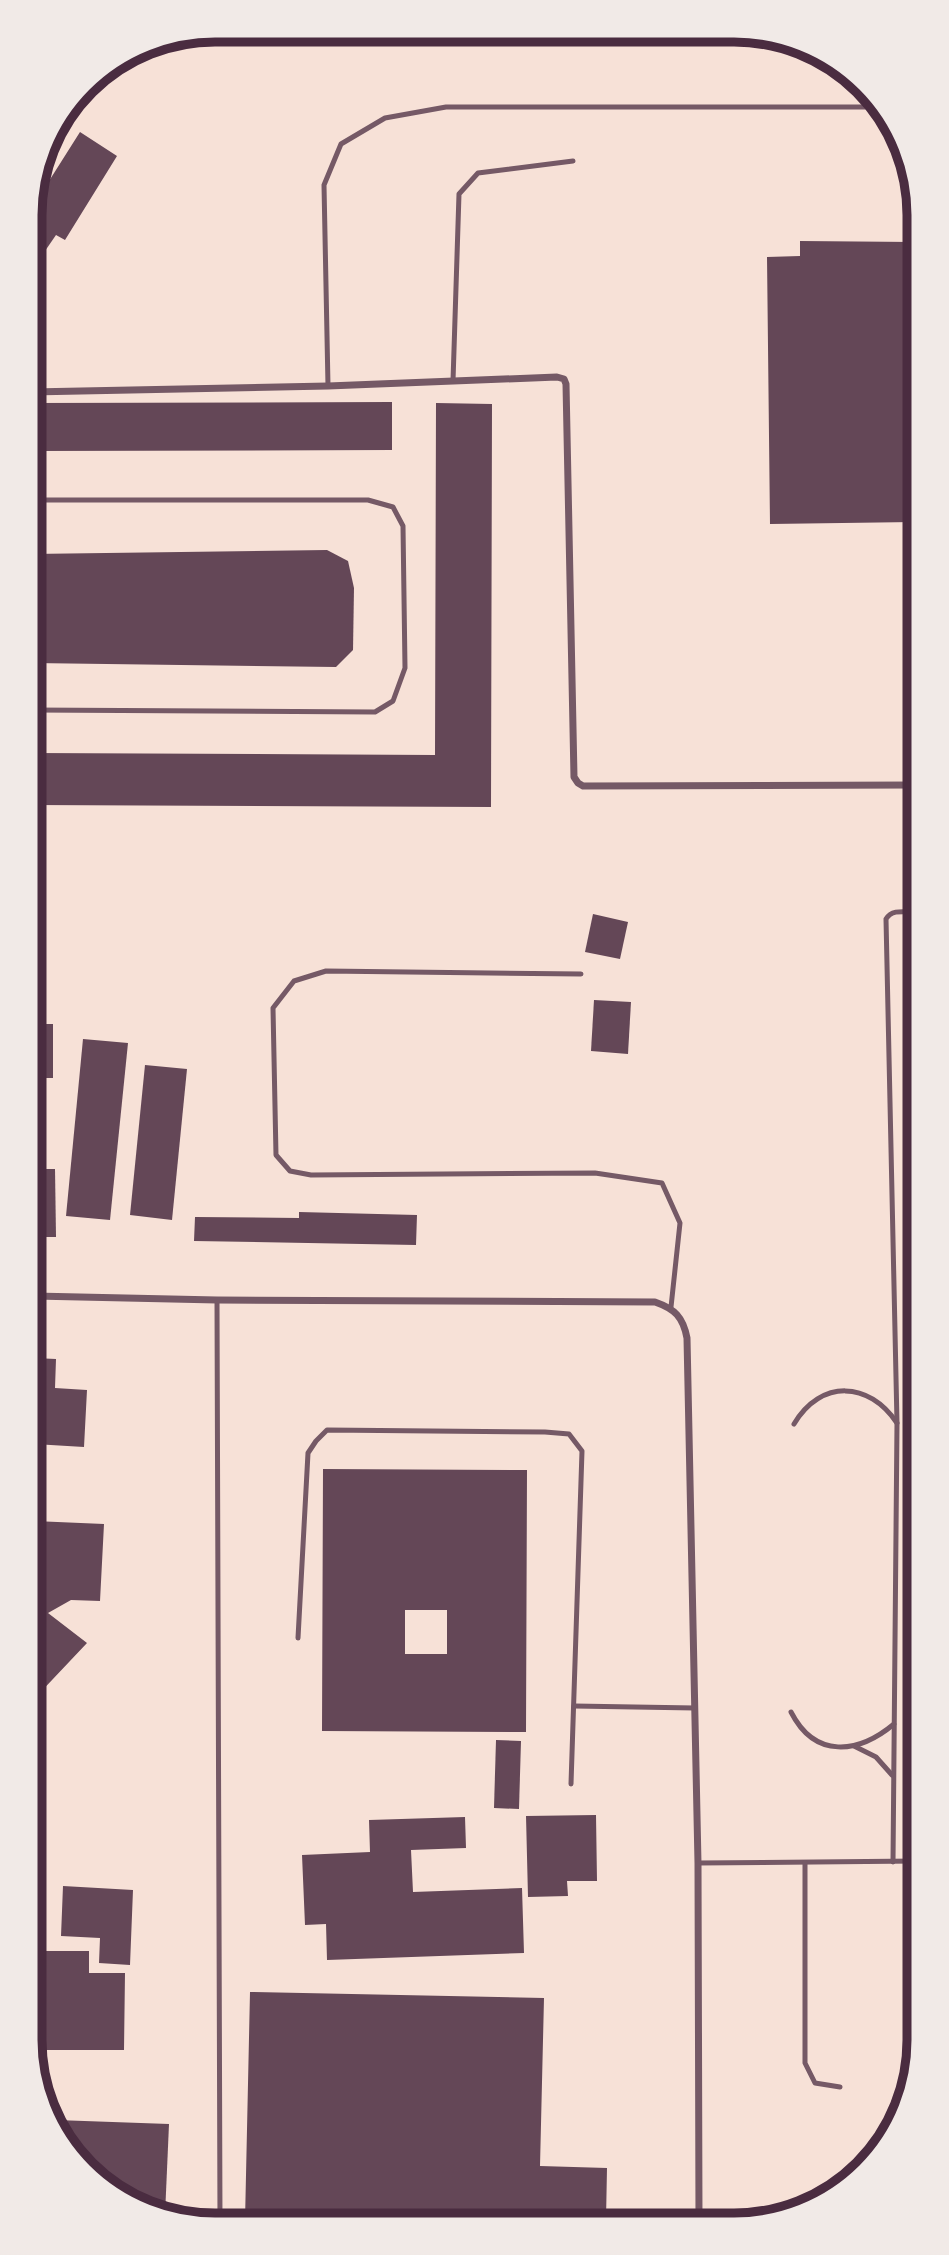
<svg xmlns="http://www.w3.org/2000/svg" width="949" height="2255" viewBox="0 0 949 2255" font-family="Barlow,sans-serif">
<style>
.building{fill:#644757;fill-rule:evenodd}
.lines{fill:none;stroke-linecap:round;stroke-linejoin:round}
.service{stroke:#755966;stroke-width:5}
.minor{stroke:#755966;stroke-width:7}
.rim{fill:none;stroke:#4a2c40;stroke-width:9}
</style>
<rect width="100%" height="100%" fill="#f7e1d7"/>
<g class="building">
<path d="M80 132 117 156 65 240 56 235 45 251 30 242V211Z"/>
<path d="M800 241 913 242 914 522 770 524 767 257 800 256Z"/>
<path d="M392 402V450L31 451V403Z"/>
<path d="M436 403 492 404 491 807 32 805V753L435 755Z"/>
<path d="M327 550 348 561 354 588 353 650 336 667 32 663 31 554Z"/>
<path d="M32 832H40L35 990H33Z"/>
<path d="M593 914 628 922 620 959 585 952Z"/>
<path d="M594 1000 631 1002 628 1054 591 1051Z"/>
<rect x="33" y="1024" width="20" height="54"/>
<path d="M83 1039 128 1043 110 1220 66 1216Z"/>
<rect x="910" y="1039" width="6" height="152"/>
<path d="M145 1065 187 1069 172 1220 130 1215Z"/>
<path d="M33 1169H55L56 1237H33Z"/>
<path d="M299 1212 417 1215 416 1245 194 1241 195 1217 299 1218Z"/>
<path d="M34 1358 56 1359 55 1388 87 1390 84 1447 34 1444Z"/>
<path d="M323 1469 527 1470 526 1732 322 1731ZM405 1610H447V1654H405Z"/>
<path d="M34 1521 104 1524 100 1601 71 1600 48 1613 87 1643 35 1698Z"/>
<path d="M496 1740 521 1741 519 1809 494 1808Z"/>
<path d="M596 1815 597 1881H567L568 1896 528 1897 526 1816Z"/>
<path d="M465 1817 466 1848 411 1850 413 1892 522 1888 524 1953 327 1960 326 1924 305 1925 302 1855 370 1852 369 1820Z"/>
<path d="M63 1886 133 1890 130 1965 99 1963 100 1938 61 1936Z"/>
<path d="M36 1951H89V1973H125L124 2050H36Z"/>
<path d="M250 1992 544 1998 540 2166 607 2168 606 2220 245 2221Z"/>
<path d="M56 2120 169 2124 165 2215 93 2179Z"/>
</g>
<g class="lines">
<g class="service">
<path d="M453 381 459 194 478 173 573 161"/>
<path d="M328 386 324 185 341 144 385 118 446 107H875"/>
<path d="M31 500H368L393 507 403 526 405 668 393 701 375 712 32 710"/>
<path d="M581 974 326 971 294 981 273 1008 276 1155 290 1171 311 1175 595 1173 662 1183 680 1223 671 1307"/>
<path d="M217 1300 220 2222"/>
<path d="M794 1424C821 1379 869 1381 897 1423"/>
<path d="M298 1638 308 1453 316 1441 327 1430 545 1432 569 1434 582 1451 571 1784"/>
<path d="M574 1706 695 1708"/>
<path d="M791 1712C815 1759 858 1754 894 1724"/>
<path d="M854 1746 876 1757 892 1775"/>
<path d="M893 1862 897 1423 886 919C892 909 904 912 915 912"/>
<path d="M698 1863 918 1861"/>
<path d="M805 1863V2063L815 2083 840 2087"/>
</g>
<g class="minor">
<path d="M31 392 328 386 557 377 564 379 566 384 574 777 578 783 583 786 915 785"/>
<path d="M34 1296 217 1300 655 1302C675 1309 683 1317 687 1338L698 1863 699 2219"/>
</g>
</g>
<path d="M0 0H949V2255H0ZM215 42H734A173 173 0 0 1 907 215V2040A173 173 0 0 1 734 2213H215A173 173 0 0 1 42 2040V215A173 173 0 0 1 215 42Z" fill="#f1eae7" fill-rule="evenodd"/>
<path class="rim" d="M215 42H734A173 173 0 0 1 907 215V2040A173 173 0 0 1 734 2213H215A173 173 0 0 1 42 2040V215A173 173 0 0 1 215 42Z"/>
</svg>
